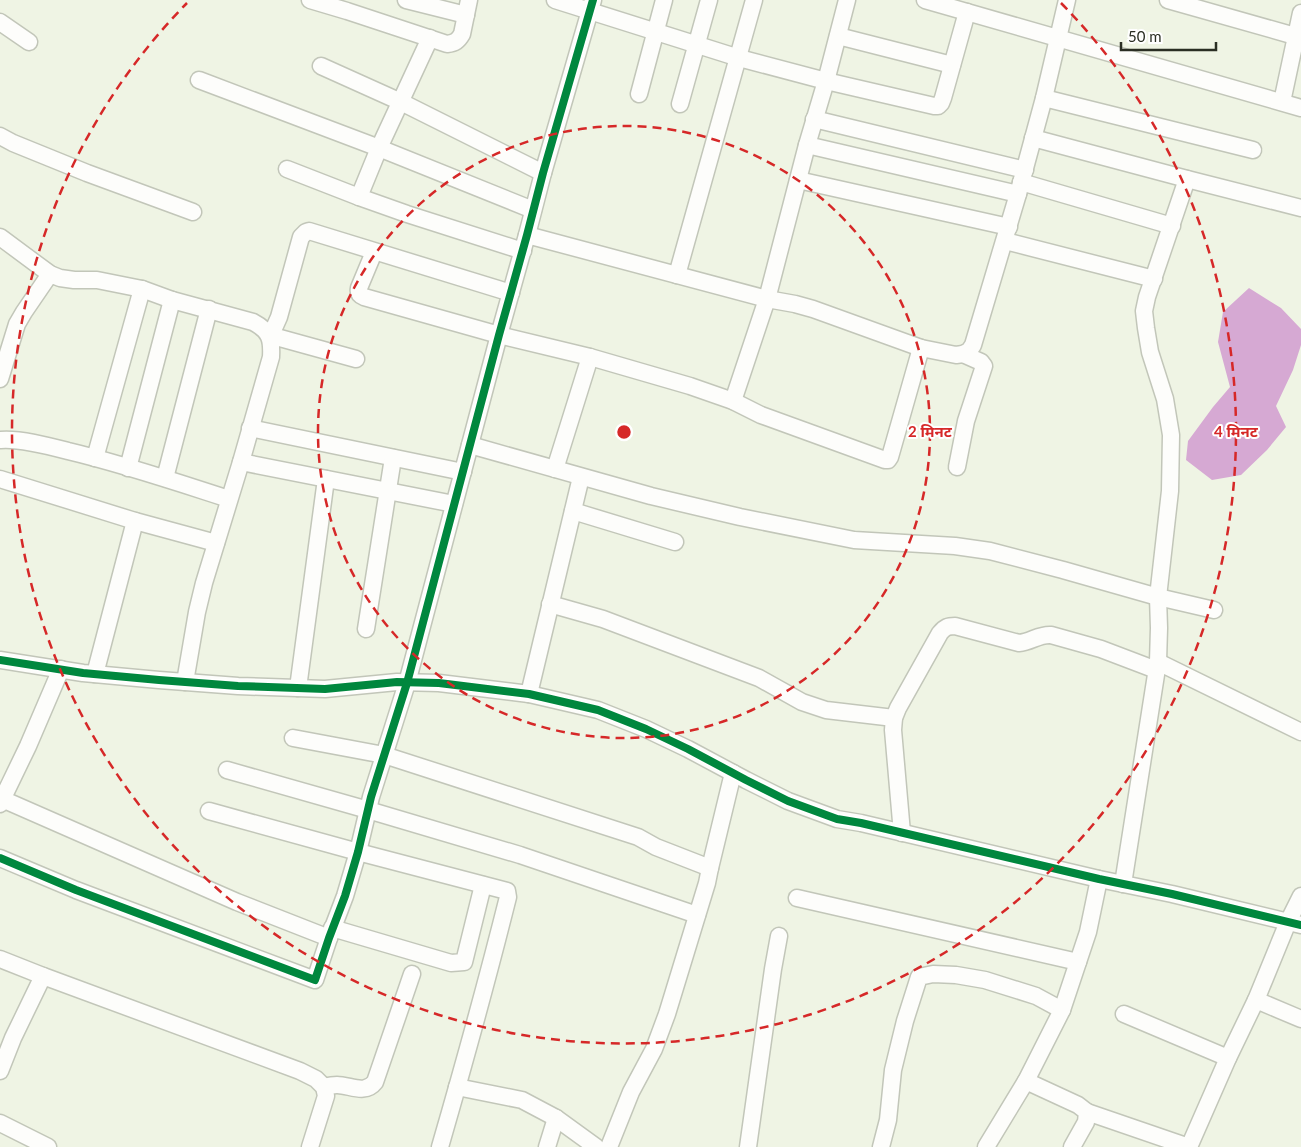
<svg xmlns="http://www.w3.org/2000/svg" width="1301" height="1147" viewBox="0 0 1301 1147" font-family="Lato,'Noto Sans Devanagari',sans-serif">
<style>
.water{fill:#d6a9d3}
.lines{fill:none;stroke-linecap:round;stroke-linejoin:round}
.minor-casing{stroke:#c2c6b9;stroke-width:19}
.minor{stroke:#fdfdfb;stroke-width:16}
.cycleway-casing{stroke:#fff;stroke-width:11}
.cycleway{stroke:#00873e;stroke-width:8}
.ring{fill:none;stroke:#d62828;stroke-width:2.5;stroke-dasharray:9 6}
.centre{fill:#d62828;stroke:#fff;stroke-width:2.5}
.ring-label{font-size:15px;text-anchor:middle;font-weight:bold;fill:#d62828;stroke:#fff;stroke-width:4;stroke-linejoin:round;paint-order:stroke}
</style>
<rect width="100%" height="100%" fill="#eff4e4"/>
<path class="water" d="M1249 288 1281 308 1301 329V345L1293 370 1276 406 1286 427 1267 450 1241 475 1212 480 1186 460 1188 441 1213 407 1230 387 1218 342 1223 312Z"/>
<g class="lines">
<defs>
<g id="minor">
<path d="M310 0 347 11 447 44C455 43 458 41 462 34L469 0"/>
<path d="M406 0 466 15"/>
<path d="M555 0 739 58 826 81 934 106H938L941 103 943 98 967 12"/>
<path d="M925 0 1301 108"/>
<path d="M1168 0 1295 36"/>
<path d="M0 22 29 42"/>
<path d="M838 36 952 65"/>
<path d="M430 38 379 148 359 197 407 214 523 251"/>
<path d="M321 66 401 102 543 173"/>
<path d="M199 80 379 148 533 210"/>
<path d="M639 94 664 0"/>
<path d="M1044 98 1253 150"/>
<path d="M1282 102 1301 13"/>
<path d="M680 104 709 0"/>
<path d="M814 119 1025 170"/>
<path d="M0 136 13 143 87 173 193 212"/>
<path d="M1033 138 1187 179 1301 208"/>
<path d="M807 145 1018 194"/>
<path d="M287 169 359 197"/>
<path d="M798 180 1009 227"/>
<path d="M1021 182 1172 226"/>
<path d="M527 235 767 299 795 304 813 309 921 348 956 355 963 354 969 351 973 345 1018 194 1044 98 1067 0"/>
<path d="M0 237 50 274 60 278 74 280H97L142 289 172 300 253 322C270 331 272 339 271 357L241 462 204 583 197 612 185 682"/>
<path d="M1005 241 1154 279"/>
<path d="M374 252 359 288C358 293 359 295 364 297L499 335 590 357 690 386 733 401 761 415 885 460H888L890 457 921 348"/>
<path d="M677 275 754 0"/>
<path d="M356 359 269 335 275 326 279 317 301 237 306 232 309 231 511 293"/>
<path d="M0 379 17 324 24 312 50 274"/>
<path d="M733 401 767 299 807 145 826 81 847 0"/>
<path d="M250 428 463 472"/>
<path d="M0 440C19 438 49 446 68 451 123 464 176 482 229 499"/>
<path d="M470 445 651 496 740 517 854 540 955 546 990 551 1063 570 1158 597 1214 610"/>
<path d="M95 458 142 289"/>
<path d="M241 462 454 504"/>
<path d="M957 467 966 421 984 366 981 362 963 354"/>
<path d="M128 468 172 300"/>
<path d="M555 469 590 357"/>
<path d="M165 478 209 309"/>
<path d="M0 479 135 521 216 543"/>
<path d="M573 511 675 542"/>
<path d="M550 604 603 619 759 678 802 702 826 710 894 718"/>
<path d="M366 629 393 458"/>
<path d="M0 660 83 673 159 680 238 686 325 689 397 682 439 683 529 694 598 710 646 729 688 749 746 780 788 801 837 819 861 823 1099 879 1172 894 1301 925"/>
<path d="M1158 662 1301 732"/>
<path d="M95 674 135 521"/>
<path d="M298 688 326 479"/>
<path d="M529 694 581 477"/>
<path d="M293 738 384 755 638 837 656 847 710 868"/>
<path d="M227 770 368 810 520 855 697 915"/>
<path d="M2 799 237 902 329 938"/>
<path d="M0 804 28 746 61 669"/>
<path d="M209 811 358 852 507 891 508 897C487 981 464 1064 440 1147"/>
<path d="M902 833 893 730 894 718 898 708 940 633C945 627 948 626 955 626L1019 643C1031 642 1039 634 1051 635L1101 649 1151 668H1154L1158 662"/>
<path d="M0 858 76 890 315 980 329 938 345 896 358 852 371 797 407 683 499 335 527 235 543 173 593 0"/>
<path d="M1123 884 1158 662 1159 628 1158 597 1170 491 1171 435 1165 399 1150 352 1146 328 1144 311 1147 297 1187 179"/>
<path d="M797 898 1078 962"/>
<path d="M332 928 451 963 464 962 483 885"/>
<path d="M0 959 43 976"/>
<path d="M1256 1000 1301 1019"/>
<path d="M1124 1014 1228 1058"/>
<path d="M0 1071 13 1038 43 976 300 1071 316 1079 324 1087 326 1096 310 1147"/>
<path d="M1026 1081 1078 1105 1087 1112 1086 1122 1072 1147"/>
<path d="M324 1087C328 1086 332 1085 337 1085 350 1085 365 1095 375 1082L412 974"/>
<path d="M457 1087 522 1100 556 1118 596 1147"/>
<path d="M1087 1112 1189 1147"/>
<path d="M0 1123 48 1147"/>
<path d="M547 1147 556 1118"/>
<path d="M609 1147 631 1092 654 1049 667 1014 707 883 710 868 733 773"/>
<path d="M748 1147 773 969 779 936"/>
<path d="M881 1147 888 1120 893 1070 905 1021 919 977 933 974 956 975 985 980 1036 996 1062 1010"/>
<path d="M986 1147 1026 1081 1062 1010 1088 932 1099 879"/>
<path d="M1189 1147 1228 1058 1256 1000 1288 922 1301 896"/>
</g>
</defs>
<use href="#minor" class="minor-casing"/>
<use href="#minor" class="minor"/>
<defs>
<g id="cycleway">
<path d="M0 660 83 673 159 680 238 686 325 689 397 682 439 683 529 694 598 710 646 729 688 749 746 780 788 801 837 819 861 823 1099 879 1172 894 1301 925"/>
<path d="M0 858 76 890 315 980 329 938 345 896 358 852 371 797 407 683 499 335 527 235 543 173 593 0"/>
</g>
</defs>
<use href="#cycleway" class="cycleway-casing"/>
<use href="#cycleway" class="cycleway"/>
</g>
<g class="ring">
<circle cx="624" cy="432" r="306"/>
<path d="M1061 3A612 612 0 1 1 187 3"/>
</g>
<circle cx="624" cy="432" r="8" class="centre"/>
<g class="ring-label">
<text x="930" y="437">2 मिनट</text>
<text x="1236" y="437">4 मिनट</text>
</g>
<path d="M1121 42v8h95v-8" fill="none" stroke="#2a2e23" stroke-width="2.5"/>
<text x="1128" y="42" font-size="15" fill="#2a2e23" stroke="#ffffff" stroke-width="4" paint-order="stroke">50 m</text>
</svg>
